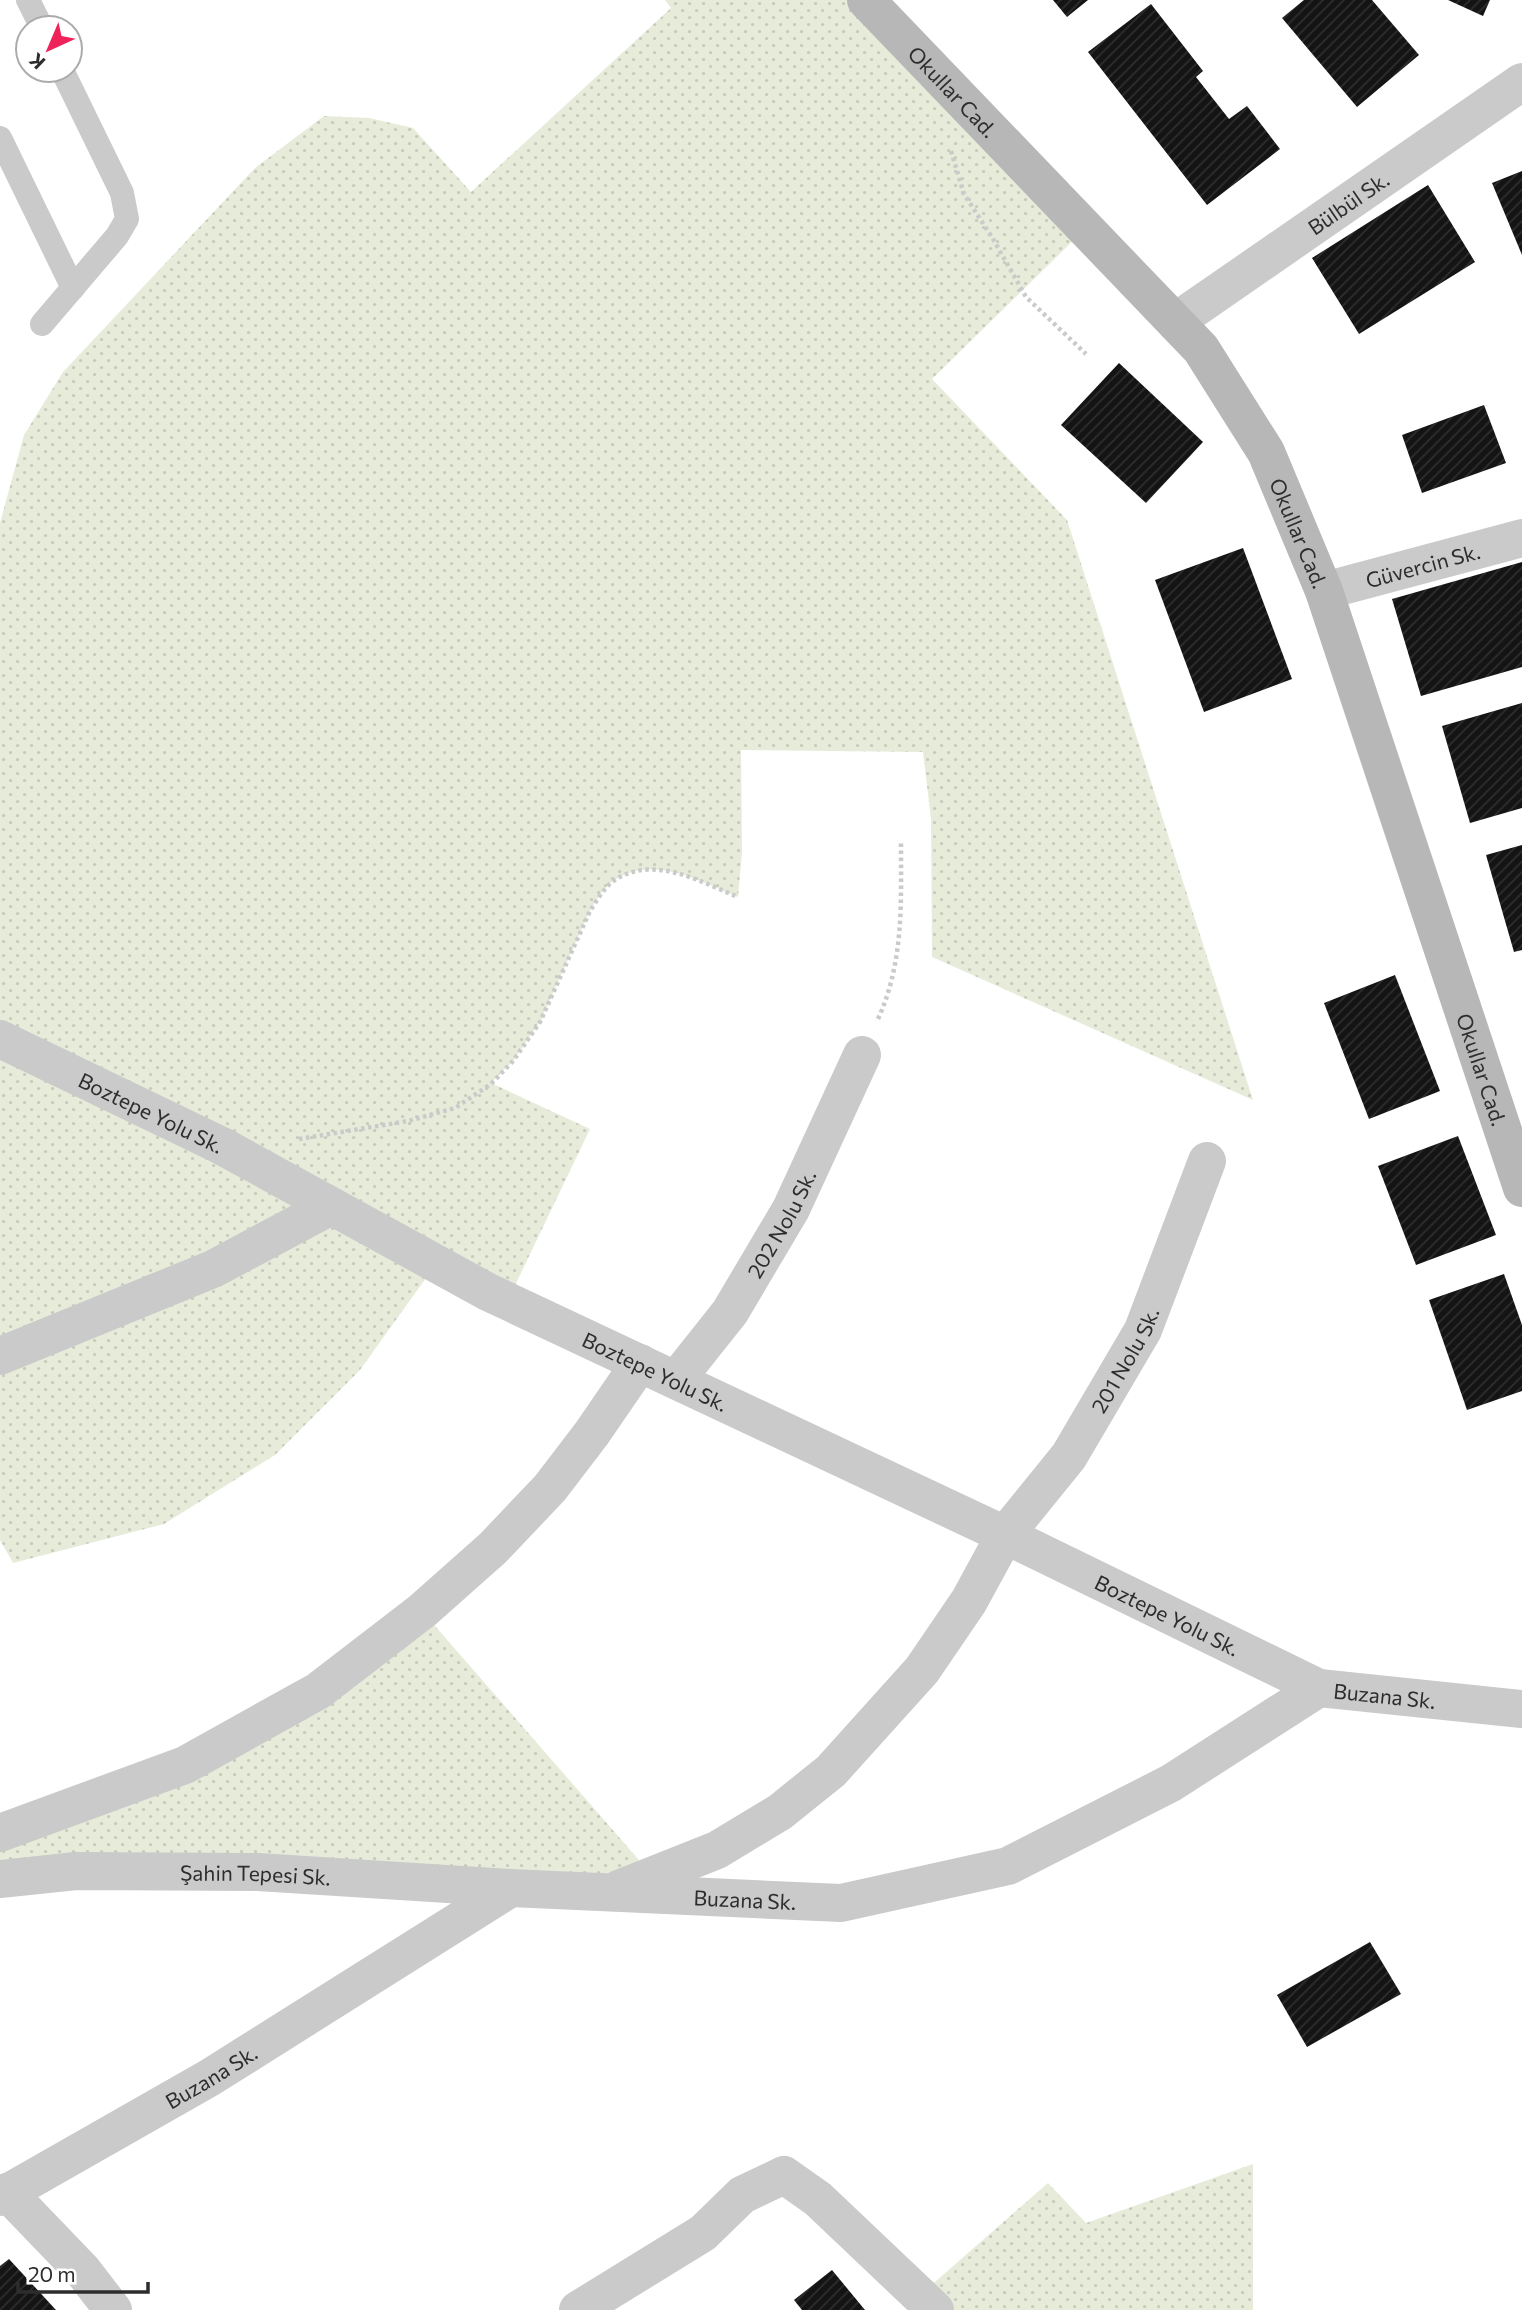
<svg xmlns="http://www.w3.org/2000/svg" width="1522" height="2310" viewBox="0 0 1522 2310" font-family="Commissioner,sans-serif">
<style>
.grass{fill:url(#grass-dots)}
.building{fill:url(#building-hatch)}
.lines{fill:none;stroke-linecap:round;stroke-linejoin:round}
.path{stroke:#cacaca;stroke-width:4.5;stroke-dasharray:3.5 3.5;stroke-linecap:butt}
.lane{stroke:#cacaca;stroke-width:24}
.street{stroke:#cacaca;stroke-width:38}
.secondary{stroke:#b7b7b7;stroke-width:38}
.labels{text-anchor:middle;dominant-baseline:central;stroke-width:7;stroke-linejoin:round;paint-order:stroke}
.street-label{font-size:21px;fill:#2d2d2d;stroke:#fff}
</style>
<defs>
<pattern id="grass-dots" width="8" height="8" patternUnits="userSpaceOnUse" patternTransform="scale(1.75)"><rect width="8" height="8" fill="#e6ecd9"/><path d="M2 2h.1M6 6h.1" fill="none" stroke="#c6cbbb" stroke-width="1.8" stroke-linecap="round"/></pattern>
<pattern id="building-hatch" width="6" height="6" patternUnits="userSpaceOnUse" patternTransform="scale(1.75)"><rect width="6" height="6" fill="#141414"/><path d="M-1 1l2-2M0 6l6-6M5 7l2-2" fill="none" stroke="#2e2e2e"/></pattern>
</defs>
<rect width="100%" height="100%" fill="#fff"/>
<g class="grass">
<path d="M665 0H866L1085 229 932 379 1067 520 1253 1100 932 957 931 819 923 752 741 750 742 852 738 897C701 882 657 856 618 878 605 884 597 900 590 911L540 1022 513 1061 491 1083 590 1129 508 1300 436 1264 360 1370 275 1455 164 1524 13 1563 0 1540V523L24 435 63 372 255 168 324 116 369 118 413 128 471 192 671 8Z"/>
<path d="M422 1611 652 1875 0 1879V1833L185 1765Z"/>
<path d="M1253 2164V2310H935L920 2295 1048 2183 1086 2223Z"/>
</g>
<g class="building">
<path d="M1053 0H1088L1067 17Z"/>
<path d="M1304 0H1372L1419 55 1357 107 1282 18Z"/>
<path d="M1448 0H1490L1483 16Z"/>
<path d="M1151 4 1203 71 1196 77 1229 119 1247 106 1280 149 1207 205 1088 52Z"/>
<path d="M1522 171V255L1492 183Z"/>
<path d="M1428 185 1475 262 1359 334 1312 258Z"/>
<path d="M1119 363 1203 442 1146 503 1061 425Z"/>
<path d="M1484 405 1506 463 1422 493 1402 435Z"/>
<path d="M1243 548 1292 679 1204 712 1155 580Z"/>
<path d="M1522 562V667L1421 696 1392 599Z"/>
<path d="M1522 703V808L1470 823 1442 726Z"/>
<path d="M1522 845V950L1514 952 1486 855Z"/>
<path d="M1395 975 1440 1091 1369 1119 1324 1003Z"/>
<path d="M1458 1136 1496 1235 1416 1265 1378 1166Z"/>
<path d="M1504 1274 1522 1325V1391L1467 1410 1429 1300Z"/>
<path d="M1370 1942 1401 1994 1307 2047 1277 1995Z"/>
<path d="M9 2259 56 2310H0V2266Z"/>
<path d="M832 2270 865 2310H802L794 2300Z"/>
</g>
<g class="lines">
<g class="path">
<path d="M951 151 964 194 993 239 1026 297 1086 354"/>
<path d="M878 1019C904 962 901 903 901 842"/>
<path d="M299 1139 408 1121 455 1108 491 1084 513 1061 540 1022 590 911C597 900 606 884 618 878 657 856 701 882 738 897"/>
</g>
<g class="lane">
<path d="M28 0 42 28"/>
<path d="M0 138 73 288"/>
<path d="M42 324 117 236 127 219 122 193 62 70"/>
</g>
<g class="street">
<path id="s1" d="M1175 322 1522 82"/>
<path id="s2" d="M1324 591 1522 538"/>
<path id="s3" d="M0 1039 222 1146 488 1292 1005 1535 1319 1688"/>
<path d="M0 1356 213 1269 331 1206"/>
<path id="s4" d="M676 1380 730 1312 791 1209 862 1055"/>
<path d="M0 1833 185 1765 318 1691 422 1611 493 1548 550 1488 592 1433 640 1363"/>
<path id="s5" d="M0 1879 76 1871 258 1872 511 1888 841 1903 1008 1866 1171 1783 1319 1688 1522 1709"/>
<path id="s6" d="M619 1889 717 1850 780 1812 831 1771 922 1670 969 1601 1005 1535 1069 1456 1143 1330 1207 1161"/>
<path d="M7 2192 83 2271 113 2310"/>
<path id="s7" d="M0 2197 209 2078 511 1888"/>
<path d="M578 2310 703 2233 742 2195 784 2175 818 2199 935 2310"/>
</g>
<path class="secondary" id="s8" d="M866 0 1201 349 1266 452 1324 591 1522 1188"/>
</g>
<g class="labels">
<g class="street-label">
<text stroke="none"><textPath href="#s8" startOffset="126">Okullar Cad.</textPath></text>
<text stroke="none"><textPath href="#s1" startOffset="210">Bülbül Sk.</textPath></text>
<text stroke="none"><textPath href="#s8" startOffset="693">Okullar Cad.</textPath></text>
<text stroke="none"><textPath href="#s2" startOffset="102">Güvercin Sk.</textPath></text>
<text stroke="none"><textPath href="#s8" startOffset="1260">Okullar Cad.</textPath></text>
<text stroke="none"><textPath href="#s3" startOffset="168">Boztepe Yolu Sk.</textPath></text>
<text stroke="none"><textPath href="#s4" startOffset="189">202 Nolu Sk.</textPath></text>
<text stroke="none"><textPath href="#s6" startOffset="752">201 Nolu Sk.</textPath></text>
<text stroke="none"><textPath href="#s3" startOffset="735">Boztepe Yolu Sk.</textPath></text>
<text stroke="none"><textPath href="#s3" startOffset="1302">Boztepe Yolu Sk.</textPath></text>
<text stroke="none"><textPath href="#s5" startOffset="1438">Buzana Sk.</textPath></text>
<text stroke="none"><textPath href="#s5" startOffset="256">Şahin Tepesi Sk.</textPath></text>
<text stroke="none"><textPath href="#s5" startOffset="746">Buzana Sk.</textPath></text>
<text stroke="none"><textPath href="#s7" startOffset="243">Buzana Sk.</textPath></text>
</g>
</g>
<g transform="translate(49 49) rotate(224)"><circle r="33" fill="#ffffff" stroke="#ababab" stroke-width="2"/>
<path d="M0-5L12 26L0 18L-12 26Z" fill="#ef2359"/>
<text y="-10" font-size="19" font-weight="bold" text-anchor="middle" fill="#2d2d2d">K</text>
</g>
<path d="M18 2282v10h130v-10" fill="none" stroke="#2d2d2d" stroke-width="3.5"/>
<text x="28" y="2282" font-size="21" fill="#2d2d2d" stroke="#ffffff" stroke-width="5" paint-order="stroke">20 m</text>
</svg>
